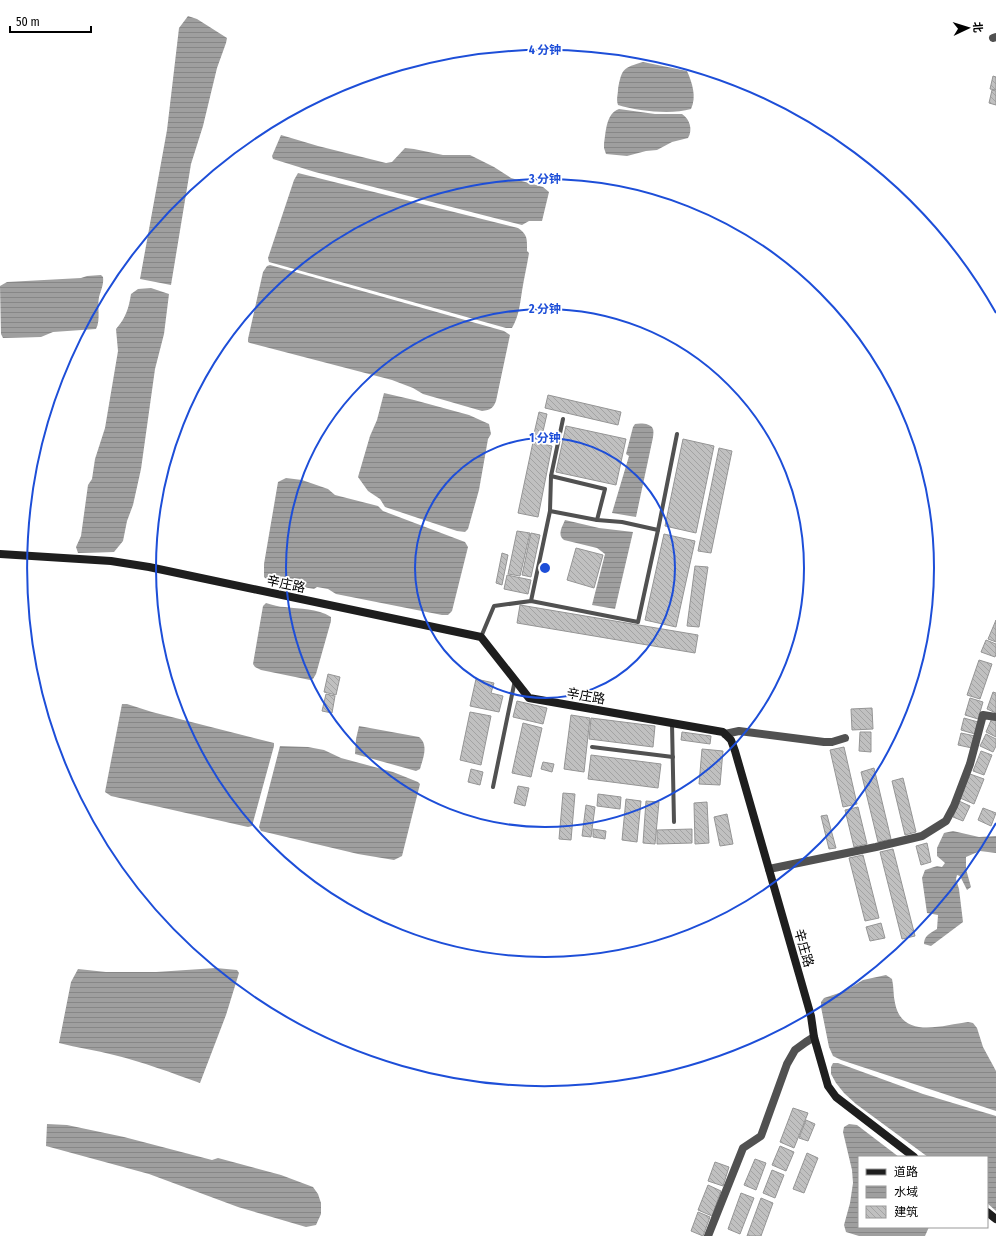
<svg xmlns="http://www.w3.org/2000/svg" width="996" height="1236" viewBox="0 0 996 1236" font-family="'Fira Sans Condensed','Noto Sans SC',sans-serif">
<style>
.water{fill:url(#water-rules)}
.building{fill:url(#building-back-hatch);stroke:#959595}
.lines{fill:none;stroke-linecap:round;stroke-linejoin:round}
.lane{stroke:#515151;stroke-width:4}
.street{stroke:#515151;stroke-width:8}
.secondary{stroke:#1e1e1e;stroke-width:8}
.ring{fill:none;stroke:#1d4ed8;stroke-width:2}
.labels{text-anchor:middle;dominant-baseline:central;stroke-width:3.5;stroke-linejoin:round;paint-order:stroke}
.street-label{font-size:13px;fill:#000;stroke:#fff}
.centre{fill:#1d4ed8;stroke:#fff;stroke-width:2}
.ring-label{font-size:12px;text-anchor:middle;font-weight:bold;fill:#1d4ed8;stroke:#fff;stroke-width:3.5;stroke-linejoin:round;paint-order:stroke}
</style>
<defs>
<pattern id="water-rules" width="6" height="5" patternUnits="userSpaceOnUse"><rect width="6" height="5" fill="#9f9f9f"/><path d="M0 2.5h6" fill="none" stroke="#878787"/></pattern>
<pattern id="building-back-hatch" width="6" height="6" patternUnits="userSpaceOnUse"><rect width="6" height="6" fill="#c0c0c0"/><path d="M-1 5l2 2M0 0l6 6M5-1l2 2" fill="none" stroke="#a3a3a3"/></pattern>
</defs>
<rect width="100%" height="100%" fill="#fff"/>
<g class="water">
<path d="M188 16 197 19 227 38 226 43 217 68 203 126 191 164 171 285 140 279 167 130 179 28Z"/>
<path d="M643 62 687 71C692 82 697 97 691 109 671 115 638 111 618 105 616 99 618 95 618 89 622 68 623 68 643 62Z"/>
<path d="M619 109 655 114H682C690 119 693 130 688 138L672 142 657 150 646 151 627 156 606 154 604 148V144C606 132 606 113 619 109Z"/>
<path d="M281 135 318 146 386 163 392 162 405 148 414 149 443 155H470L494 167 511 178 543 187 549 192 542 221H529L522 225 315 172 273 159 272 156Z"/>
<path d="M298 173 518 228C528 235 527 239 527 251L529 253C527 266 524 278 522 291 520 304 519 316 512 328H506L269 262 268 258 294 180Z"/>
<path d="M270 265 504 331 510 335 496 401C493 408 491 410 482 411L423 394 413 388 392 380 250 343 248 342V339L263 272 267 266Z"/>
<path d="M101 275 103 277C104 284 101 290 99 297 97 307 101 320 96 329L53 332 41 337 3 338 1 334 0 286 7 282 81 278 87 276Z"/>
<path d="M151 288 169 294 164 334 155 369 141 469 133 505 127 521 123 541 114 552 78 553 76 547 81 536 88 485 92 479 95 459 105 428 118 351 116 329C126 318 129 307 131 294L138 289Z"/>
<path d="M384 393 414 400 469 415 489 424 491 434 488 439 479 490 468 529 465 532 457 531 385 507 380 499 368 491 358 477 370 436 377 420Z"/>
<path d="M635 424C640 423 651 423 653 429 654 432 653 438 652 442L636 517 612 513 629 456 626 454 633 427Z"/>
<path d="M286 478 302 480 328 489 335 495 378 506 383 511 465 542 468 547 452 611 448 615H442L336 594 328 589 317 587 314 589 269 581 264 577V564L278 482Z"/>
<path d="M565 520 599 528 633 532 615 609 592 605 605 554 597 548 564 540C557 535 562 527 565 520Z"/>
<path d="M266 603C273 605 279 607 285 607 300 609 317 608 331 617V621L316 674 313 679 310 680 261 670 255 667 253 664 263 606Z"/>
<path d="M122 704H127L152 712 274 743V746L252 826 248 827 111 796 105 792Z"/>
<path d="M359 726 419 737C429 745 423 758 420 769L416 771 355 754 356 739Z"/>
<path d="M280 746 308 747 324 750 341 758 393 772 418 782 420 784 402 856 394 860 358 854 261 831 259 827Z"/>
<path d="M953 831 979 837 996 836V853L980 851 966 857V869L971 887 967 890 960 876 957 875 956 879 959 889 963 922 931 946 924 944C924 936 930 933 937 929L938 915 927 913 922 878 925 870 937 866 942 867 945 863 937 856V848L944 833Z"/>
<path d="M216 968 237 970 239 973 226 1015 200 1083C172 1073 143 1062 114 1055 96 1050 77 1048 59 1043L71 982 78 969 106 972H156Z"/>
<path d="M886 975 892 979C894 987 893 995 895 1003 902 1040 943 1025 968 1022L973 1023 977 1028 983 1047 996 1071V1111L841 1060 833 1056 829 1047 821 1007V1002L824 998 845 991 863 980Z"/>
<path d="M833 1063H838L923 1094 996 1116V1211L987 1203V1157H928L856 1104 844 1093 836 1083 831 1074V1067Z"/>
<path d="M47 1124 67 1125 124 1137 212 1160 218 1158 281 1175 313 1187 318 1194 321 1203V1214L316 1225 306 1227 238 1207 149 1174 46 1146Z"/>
<path d="M849 1124 857 1125 899 1157H859V1227H929L925 1236H859L846 1232 844 1225 850 1203 853 1183 852 1170 843 1132 844 1127Z"/>
</g>
<g class="building">
<path d="M993 76 996 77V90L990 89Z"/>
<path d="M992 90 996 91V105L989 103Z"/>
<path d="M548 395 621 412 618 425 545 408Z"/>
<path d="M539 412 547 414 541 440 533 438Z"/>
<path d="M566 426 626 439 616 485 556 472Z"/>
<path d="M683 439 714 446 696 533 665 526Z"/>
<path d="M533 442 552 446 538 517 518 513Z"/>
<path d="M719 448 732 451 711 553 698 551Z"/>
<path d="M517 531 530 533 520 576 508 574Z"/>
<path d="M531 533 540 535 531 577 522 575Z"/>
<path d="M664 534 695 541 676 627 645 620Z"/>
<path d="M576 548 603 555 594 588 567 580Z"/>
<path d="M502 553 508 555 502 585 496 583Z"/>
<path d="M695 566 708 567 699 627 687 626Z"/>
<path d="M507 575 531 580 528 594 504 589Z"/>
<path d="M520 605 698 635 695 653 517 623Z"/>
<path d="M996 620V642L988 639Z"/>
<path d="M986 640 996 644V654L995 657 981 652Z"/>
<path d="M979 660 992 664 980 699 967 695Z"/>
<path d="M328 674 340 677 336 695 324 692Z"/>
<path d="M476 679 494 683 491 693 503 696 499 712 470 706Z"/>
<path d="M993 692 996 693V713L987 709Z"/>
<path d="M326 694 335 696 332 713 322 711Z"/>
<path d="M970 698 983 702 978 719 965 715Z"/>
<path d="M517 701 547 708 543 724 513 717Z"/>
<path d="M872 708 873 729 852 730 851 709Z"/>
<path d="M470 712 491 716 481 765 460 760Z"/>
<path d="M571 715 590 718 584 772 564 769Z"/>
<path d="M591 718 655 726 653 747 589 739Z"/>
<path d="M964 718 978 722 975 734 961 730Z"/>
<path d="M992 718 996 720V737L986 732Z"/>
<path d="M523 723 542 728 531 777 512 773Z"/>
<path d="M682 732 711 736 710 744 681 740Z"/>
<path d="M860 732H871V752L859 751Z"/>
<path d="M961 733 975 736 972 748 958 745Z"/>
<path d="M986 734 996 739V746L993 752 980 746Z"/>
<path d="M844 747 857 804 843 807 830 750Z"/>
<path d="M702 749 723 751 720 785 699 784Z"/>
<path d="M981 751 992 755 984 775 973 771Z"/>
<path d="M591 755 661 764 658 788 588 779Z"/>
<path d="M543 762 554 764 552 772 541 769Z"/>
<path d="M874 768 891 839 878 842 861 772Z"/>
<path d="M471 769 483 772 480 785 468 782Z"/>
<path d="M970 774 984 779 974 804 960 798Z"/>
<path d="M903 778 916 832 905 835 892 781Z"/>
<path d="M518 786 529 788 525 806 514 803Z"/>
<path d="M563 793 575 794 571 840 559 839Z"/>
<path d="M598 794 621 797 620 809 597 806Z"/>
<path d="M626 799 641 801 637 842 622 840Z"/>
<path d="M646 801 659 802 655 844 643 843Z"/>
<path d="M959 801 970 806 963 821 953 817Z"/>
<path d="M707 802 709 843 695 844 694 803Z"/>
<path d="M586 805 595 807 591 837 582 836Z"/>
<path d="M858 807 867 844 854 847 845 810Z"/>
<path d="M983 808 996 813 991 826 978 820Z"/>
<path d="M727 814 733 844 720 846 714 817Z"/>
<path d="M827 815 836 848 829 849 821 816Z"/>
<path d="M593 829 606 831 605 839 593 837Z"/>
<path d="M692 829V843L657 844V830Z"/>
<path d="M927 843 931 862 921 865 916 846Z"/>
<path d="M893 849 915 936 902 939 880 852Z"/>
<path d="M863 855 879 918 865 921 849 858Z"/>
<path d="M881 923 885 938 870 941 866 927Z"/>
<path d="M793 1108 808 1113 794 1148 780 1142Z"/>
<path d="M806 1120 815 1124 808 1141 799 1138Z"/>
<path d="M780 1146 794 1152 786 1171 772 1165Z"/>
<path d="M807 1153 818 1158 804 1193 793 1189Z"/>
<path d="M755 1159 766 1163 756 1190 744 1185Z"/>
<path d="M715 1162 729 1167 723 1186 708 1181Z"/>
<path d="M772 1170 784 1175 775 1198 763 1193Z"/>
<path d="M708 1185 721 1191 712 1216 698 1210Z"/>
<path d="M741 1193 754 1198 740 1234 728 1229Z"/>
<path d="M761 1198 773 1203 761 1236H747Z"/>
<path d="M698 1212 710 1217 703 1236 691 1231Z"/>
</g>
<g class="lines">
<g class="lane">
<path d="M551 476 605 489 597 520"/>
<path d="M550 511 597 520 622 522 658 530"/>
<path d="M531 601 550 511 551 476 563 419"/>
<path d="M481 637 494 606 531 601 638 622 658 530 677 434"/>
<path d="M672 723 674 822"/>
<path d="M592 747 673 757"/>
<path d="M493 787 515 680"/>
</g>
<g class="street">
<path d="M993 38 996 37"/>
<path d="M725 734 739 731 824 742H832L845 738"/>
<path d="M769 869 876 847 922 836 946 821 954 806 970 764 983 715 996 717"/>
<path d="M708 1236 743 1148 761 1136 787 1064 795 1050 806 1042 814 1037"/>
</g>
<g class="secondary">
<path d="M0 554 111 561 149 567 481 637 529 698 723 732 731 740 735 751 799 974 811 1016 814 1037 828 1086 836 1097 914 1157"/>
<path d="M987 1212 996 1219"/>
</g>
</g>
<g class="ring">
<circle cx="545" cy="568" r="130"/>
<circle cx="545" cy="568" r="259"/>
<circle cx="545" cy="568" r="389"/>
<path d="M996 823A518 518 0 1 1 996 313"/>
</g>
<g class="labels">
<g class="street-label">
<text transform="translate(286 584) rotate(12)">辛庄路</text>
<text transform="translate(586 696) rotate(10)">辛庄路</text>
<text transform="translate(804 948) rotate(74)">辛庄路</text>
</g>
</g>
<circle cx="545" cy="568" r="6" class="centre"/>
<g class="ring-label">
<text x="545" y="54">4 分钟</text>
<text x="545" y="183">3 分钟</text>
<text x="545" y="313">2 分钟</text>
<text x="545" y="442">1 分钟</text>
</g>
<rect x="858" y="1156" width="130" height="72" fill="#ffffff" stroke="#999999"/>
<rect x="866" y="1169" width="20" height="6" fill="#1e1e1e" stroke="#999999"/>
<text x="894" y="1176" font-size="12" fill="#000000">道路</text>
<rect x="866" y="1186" width="20" height="12" fill="url(#water-rules)" stroke="#999999"/>
<text x="894" y="1196" font-size="12" fill="#000000">水域</text>
<rect x="866" y="1206" width="20" height="12" fill="url(#building-back-hatch)" stroke="#999999"/>
<text x="894" y="1216" font-size="12" fill="#000000">建筑</text>
<g transform="translate(968 28) rotate(86)" stroke="#ffffff" stroke-width="3" paint-order="stroke">
<path d="M0-3L7 15L0 10L-7 15Z" fill="#000000"/>
<text y="-6" font-size="11" font-weight="bold" text-anchor="middle" fill="#000000">北</text>
</g>
<path d="M10 26v6h81v-6" fill="none" stroke="#000000" stroke-width="2"/>
<text x="16" y="26" font-size="12" fill="#000000" stroke="#ffffff" stroke-width="3" paint-order="stroke">50 m</text>
</svg>
